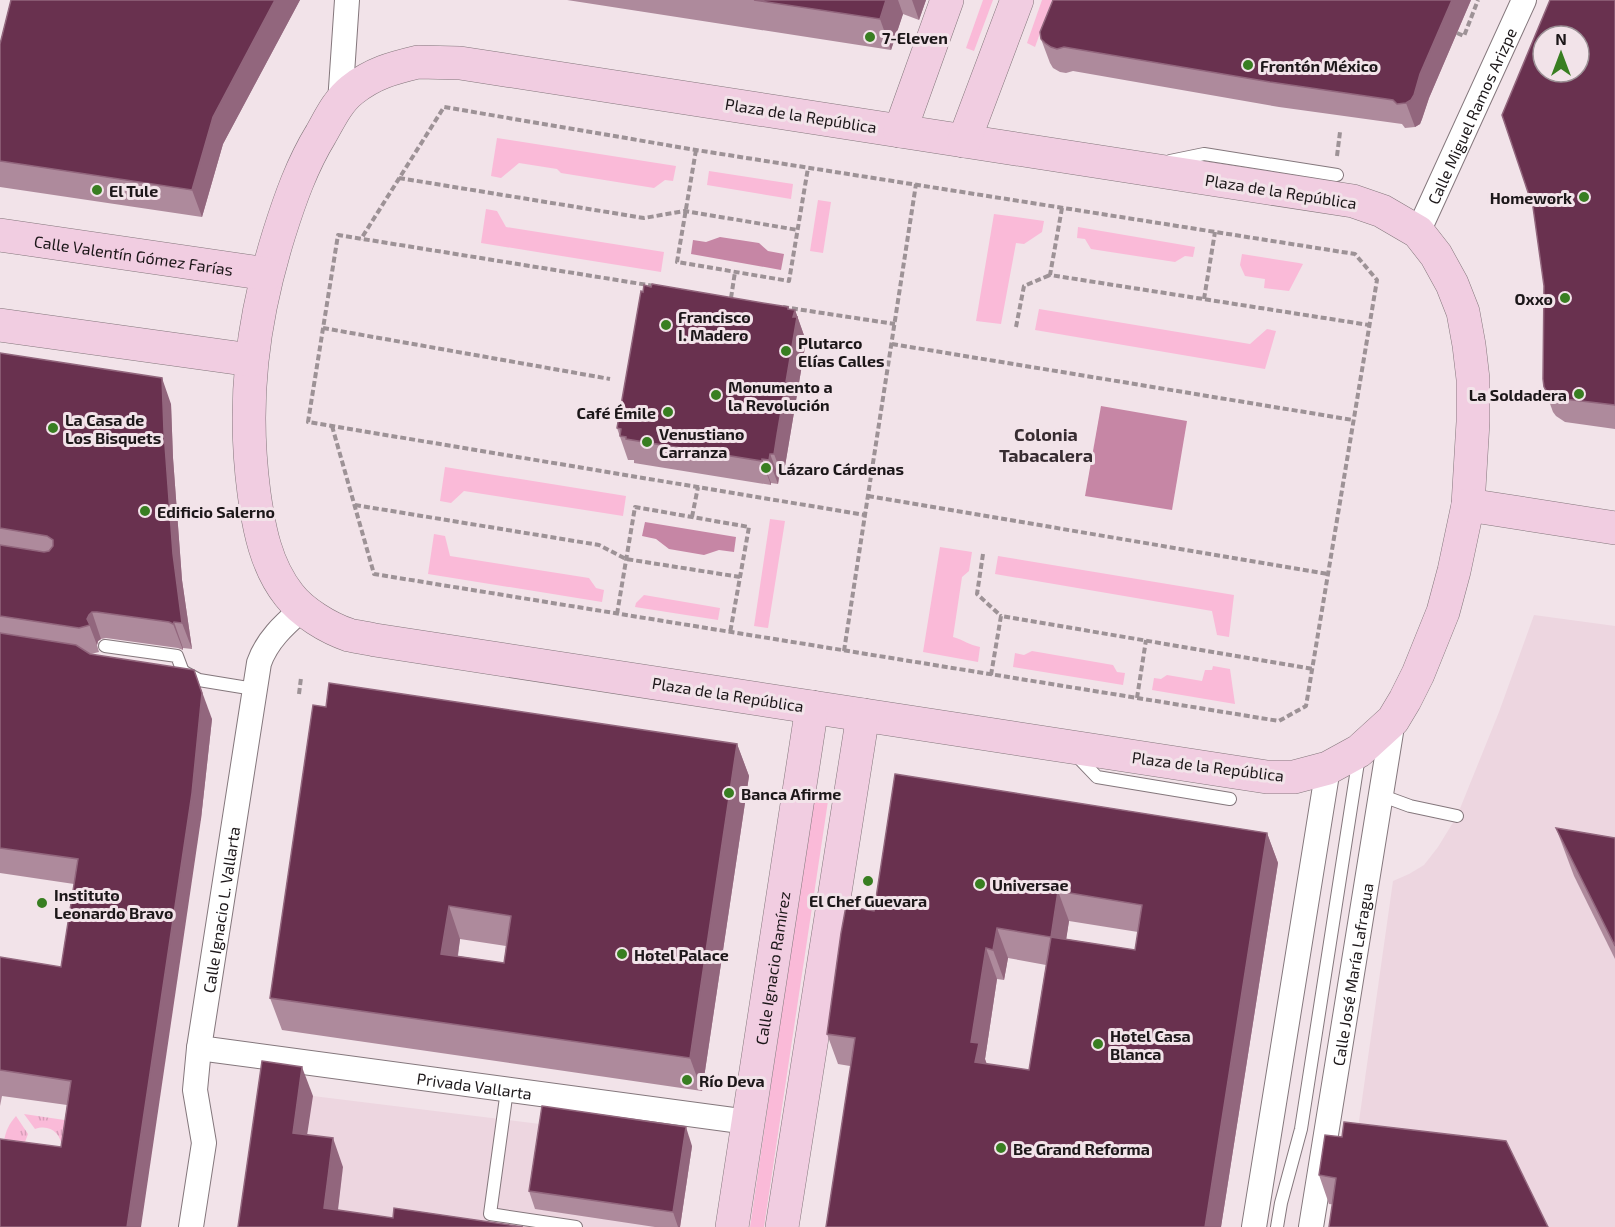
<svg xmlns="http://www.w3.org/2000/svg" width="1615" height="1227" viewBox="0 0 1615 1227" font-family="'Exo 2',sans-serif">
<style>
.built{fill:#edd6e0}
.grass{fill:url(#grass-tufts)}
.garden{fill:#fabad8}
.water{fill:#c686a5}
.lines{fill:none;stroke-linecap:round;stroke-linejoin:round}
.lane-casing{stroke:#84777c;stroke-width:14}
.street-casing{stroke:#84777c;stroke-width:26}
.secondary-casing{stroke:#84777c;stroke-width:34}
.path{stroke:#9d9296;stroke-width:4;stroke-dasharray:6 3;stroke-linecap:butt}
.lane{stroke:#fff;stroke-width:12}
.street{stroke:#fff;stroke-width:24}
.secondary{stroke:#f1cde1;stroke-width:33}
.wall{fill:#ae8a9c;fill-rule:evenodd}
.shaded-wall{fill:#92667d}
.building{fill:#69314f;stroke:#92667d;stroke-width:1.5;fill-rule:evenodd}
.poi-dot{fill:#387e21;stroke:#f2e3e9;stroke-width:2}
.labels{text-anchor:middle;dominant-baseline:central;stroke-width:6;stroke-linejoin:round;paint-order:stroke}
.poi-label{font-size:16px;font-weight:bold;fill:#1c1719;stroke:#f2e3e9;text-anchor:start}
.street-label{font-size:16px;fill:#1c1719;stroke:#f2e3e9}
.neighbourhood-label{font-size:18px;font-weight:bold;fill:#372c31;stroke:#f2e3e9}
</style>
<defs>
<pattern id="grass-tufts" width="24" height="20" patternUnits="userSpaceOnUse" patternTransform="scale(1.5)"><rect width="24" height="20" fill="#fabad8"/><path d="M3 7l-1-3M5 7V3M7 7l1-3M15 17l-1-3M17 17v-4M19 17l1-3" fill="none" stroke="#d69fb9"/></pattern>
</defs>
<rect width="100%" height="100%" fill="#f2e3e9"/>
<g class="built">
<path d="M1534 615 1615 626V1227H1344L1393 881 1409 874 1424 865 1438 847 1457 816 1499 712Z"/>
<path d="M313 1096 548 1125 692 1146 680 1227H252Z"/>
</g>
<g class="grass">
<path d="M24 1114 78 1122 62 1148C61 1133 50 1124 35 1129Z"/>
<path d="M16 1116 28 1134 25 1142 4 1141C6 1130 9 1124 16 1116Z"/>
</g>
<g class="garden">
<path d="M983 0H993L974 51 966 48Z"/>
<path d="M1042 0H1052L1035 47 1027 43Z"/>
<path d="M497 138 510 140 676 166 673 181 665 180 654 188 561 173 557 169 519 163 501 178 491 176Z"/>
<path d="M709 171 793 184 791 199 707 185Z"/>
<path d="M818 200 831 202 823 253 810 251Z"/>
<path d="M486 209 497 211 506 227 664 252 661 272 481 243Z"/>
<path d="M994 214 1044 221 1042 232 1024 244 1016 243 1001 324 976 321Z"/>
<path d="M1078 227 1195 247 1193 257 1185 256 1175 262 1091 249 1085 239 1077 238Z"/>
<path d="M1242 254 1299 263 1303 264 1289 291 1264 288 1265 279 1245 276 1240 265Z"/>
<path d="M1039 309 1250 344 1267 329 1276 331 1265 369 1035 330Z"/>
<path d="M445 467 626 496 623 516 464 491 451 503 440 501Z"/>
<path d="M770 519 785 521 768 628 754 626Z"/>
<path d="M434 534 445 536 450 556 589 578 596 588 604 590 602 602 428 574Z"/>
<path d="M940 547 972 552 969 571 962 577 953 637C964 640 969 645 980 647L978 662 923 652Z"/>
<path d="M998 556 1234 595 1229 637 1217 635 1212 611 995 574Z"/>
<path d="M644 595 720 608 718 620 635 607 636 603Z"/>
<path d="M1032 651 1113 665 1117 672 1125 673 1123 685 1013 667 1015 653 1024 655Z"/>
<path d="M1213 666 1230 669 1235 704 1152 690 1154 678 1161 679 1167 675 1202 681 1205 670H1212Z"/>
<path d="M813 799 828 801 764 1227H750Z"/>
</g>
<g class="water">
<path d="M720 237 759 243 768 251 784 254 781 270 691 254 693 240 706 242Z"/>
<path d="M1101 406 1187 421 1172 510 1085 496Z"/>
<path d="M645 522 736 537 734 552 719 550 704 555 669 549 656 539 642 536Z"/>
</g>
<g class="lines">
<defs>
<g id="lane">
<path d="M1170 161 1204 154 1337 175"/>
<path d="M105 646 177 656 183 672"/>
<path d="M184 672 199 680 254 689"/>
<path d="M1075 754 1097 777 1230 799"/>
<path d="M1380 795 1410 806 1457 816"/>
<path d="M507 1090 490 1214 576 1227"/>
<path d="M1277 1227 1281 1203 1301 1129 1359 756"/>
</g>
<g id="street">
<path d="M340 103 347 0"/>
<path id="s1" d="M1418 232 1524 0"/>
<path id="s2" d="M199 1048 748 1122"/>
<path id="s3" d="M191 1227 204 1143 195 1090 199 1048 259 663C267 640 284 625 302 609"/>
<path d="M1254 1227 1328 768"/>
<path id="s4" d="M1311 1227 1393 720"/>
</g>
<g id="secondary">
<path d="M418 62 460 63 1353 201 1382 211 1418 232 1436 255 1452 284 1463 312 1469 345 1473 379V422L1468 505 1454 571 1443 612 1418 674 1405 700 1393 720 1359 751 1328 768 1294 777H1267L375 640C367 638 357 637 349 635 328 628 302 612 289 595 266 566 259 529 254 493 242 402 252 321 279 234 290 199 302 165 321 134 330 118 338 101 352 90 373 73 393 68 418 62Z"/>
<path d="M900 131 947 0"/>
<path d="M964 141 1017 0"/>
<path id="s5" d="M0 235 267 274"/>
<path d="M0 325 251 360"/>
<path d="M1468 505 1615 528"/>
<path id="s6" d="M732 1227 812 707"/>
<path d="M782 1227 863 715"/>
</g>
</defs>
<use href="#lane" class="lane-casing"/>
<use href="#street" class="street-casing"/>
<use href="#secondary" class="secondary-casing"/>
<g class="path">
<path d="M1457 33 1464 36 1478 0"/>
<path d="M696 150 677 262 789 281 808 168"/>
<path d="M1337 156 1340 132"/>
<path d="M399 178 644 218 685 211 798 230"/>
<path d="M1062 208 1050 275 1369 325"/>
<path d="M654 286 338 235 308 422 865 515"/>
<path d="M731 298 735 272"/>
<path d="M1204 299 1215 232"/>
<path d="M783 307 895 324"/>
<path d="M1016 327 1024 286 1050 275"/>
<path d="M323 328 610 379"/>
<path d="M892 344 1353 420"/>
<path d="M332 426 374 574 1279 721 1306 706 1377 280 1355 254 696 150 444 107 361 239"/>
<path d="M868 496 1328 574"/>
<path d="M355 505 599 545 626 559 740 577"/>
<path d="M692 517 698 487"/>
<path d="M983 554 977 594 1001 616"/>
<path d="M617 614 635 507 749 527 730 633"/>
<path d="M844 651 916 184"/>
<path d="M991 675 1001 616 1313 669"/>
<path d="M299 694 301 678"/>
<path d="M1137 698 1146 640"/>
</g>
<use href="#lane" class="lane"/>
<use href="#street" class="street"/>
<use href="#secondary" class="secondary"/>
</g>
<g class="wall">
<path d="M11 0H300L223 144 202 217 0 187V44Z"/>
<path d="M567 0H926L919 20 903 14 891 50Z"/>
<path d="M1053 0H1471L1429 98 1422 119 1420 124 1415 127 1405 128 1402 124 1279 107 1073 71 1066 73 1060 72 1053 68 1050 63 1041 39Z"/>
<path d="M1615 0V429L1565 422 1556 416 1553 412 1544 387Z"/>
<path d="M643 292 788 307V309L795 310 806 341 783 478 779 477 778 484 771 483V485L634 463V460H628L617 428Z"/>
<path d="M0 353 171 404 173 458 182 580 192 649 183 648V650L178 648 106 638 101 639 98 641 97 645 99 652 91 654 212 719 201 819 61 1147 67 1105 2 1096 0 1106V957L61 967 74 884 0 873Z"/>
<path d="M326 707 737 744 749 776 702 1091 282 1030 270 998ZM460 939 506 946 504 963 458 956Z"/>
<path d="M1556 828 1615 838V959L1574 876Z"/>
<path d="M1267 833 1278 863 1221 1227 850 1066 838 1064 827 1034 874 911ZM1069 921 1138 932 1135 950 1066 939ZM1008 958 1046 965 1029 1070 986 1064 985 1059 997 979 1004 980Z"/>
<path d="M1325 1135 1548 1227 1329 1204 1319 1175Z"/>
<path d="M692 1146 680 1227H655L535 1209 529 1191Z"/>
</g>
<g class="shaded-wall">
<path d="M275 0H300L223 144 202 217 192 190 213 117Z"/>
<path d="M886 0H898L903 14 891 50 880 19Z"/>
<path d="M912 0H926L919 20Z"/>
<path d="M1452 0H1471L1429 98 1422 119 1420 124 1415 127 1406 103 1420 74Z"/>
<path d="M788 307 795 328 793 317 795 310 806 341 783 478 774 454Z"/>
<path d="M162 378 171 404 173 458 182 580 192 649 182 623 173 554 164 431Z"/>
<path d="M770 454 779 477 778 484 769 460Z"/>
<path d="M762 459 771 483V485L762 461Z"/>
<path d="M92 612 101 639 98 641 97 645 87 619 89 615Z"/>
<path d="M174 622 183 648V650L173 624Z"/>
<path d="M194 670 212 719 201 819 141 1227H127Z"/>
<path d="M737 744 749 776 702 1091 690 1058Z"/>
<path d="M1267 833 1278 863 1221 1227H1205Z"/>
<path d="M1058 891 1069 921 1062 967 1051 937Z"/>
<path d="M449 906 460 939 453 987 441 954Z"/>
<path d="M997 928 1008 958 1004 980 993 950Z"/>
<path d="M986 948 997 979 985 1059 990 1073 975 1062 971 1042Z"/>
<path d="M302 1067 313 1096 303 1162 293 1133Z"/>
<path d="M686 1127 692 1146 680 1227H678L673 1212Z"/>
<path d="M333 1138 343 1167 336 1227 324 1208Z"/>
</g>
<g class="building">
<path d="M11 0H275L213 117 192 190 0 161V44Z"/>
<path d="M754 0H886L880 19Z"/>
<path d="M1053 0H1452L1420 74 1414 95 1411 100 1406 103 1397 104 1393 100 1270 82 1064 47 1057 49 1051 47 1045 43 1041 39 1040 32Z"/>
<path d="M1550 0H1615V405L1556 398 1547 392 1544 387 1543 379 1544 286 1533 207 1502 115ZM1543 36H1579V72H1543Z"/>
<path d="M652 284 763 303 788 307V309L795 310 793 317H797L777 435 774 454H770L769 460 762 459V461L626 439V437L620 436 621 429 617 428 641 291 643 292 644 285 651 287Z"/>
<path d="M0 353 162 378 164 431 173 554 182 623 174 622 173 624 169 622 97 612H92L89 615 87 619 90 625 79 628 0 616V545L44 552 49 551 53 546V540L47 536 0 528Z"/>
<path d="M0 633 76 645 90 654 194 670 202 693 192 793 127 1227H0V1139L61 1147 71 1081 0 1070V957L61 967 78 859 0 848Z"/>
<path d="M329 683 737 744 690 1058 270 998 313 705 326 707ZM449 906 511 916 504 963 441 954Z"/>
<path d="M895 774 1267 833 1205 1227H826L855 1038 827 1034 841 933 846 906 874 911ZM1058 891 1142 905 1135 950 1051 937ZM997 928 1051 937 1029 1070 975 1062 979 1043 971 1042 986 948 993 950Z"/>
<path d="M1556 828 1615 838V946Z"/>
<path d="M262 1061 302 1067 293 1133 333 1138 324 1208 393 1218 394 1208 523 1227H238Z"/>
<path d="M542 1106 686 1127 673 1212 529 1191Z"/>
<path d="M1344 1122 1506 1141 1548 1227H1329L1336 1178 1319 1175 1325 1135 1342 1137Z"/>
</g>
<g class="poi-dot">
<circle cx="870" cy="37" r="6"/>
<circle cx="1248" cy="65" r="6"/>
<circle cx="97" cy="190" r="6"/>
<circle cx="1584" cy="197" r="6"/>
<circle cx="1565" cy="298" r="6"/>
<circle cx="666" cy="325" r="6"/>
<circle cx="786" cy="351" r="6"/>
<circle cx="1579" cy="394" r="6"/>
<circle cx="716" cy="395" r="6"/>
<circle cx="668" cy="412" r="6"/>
<circle cx="53" cy="428" r="6"/>
<circle cx="647" cy="442" r="6"/>
<circle cx="766" cy="468" r="6"/>
<circle cx="145" cy="511" r="6"/>
<circle cx="729" cy="793" r="6"/>
<circle cx="868" cy="881" r="6"/>
<circle cx="980" cy="884" r="6"/>
<circle cx="42" cy="903" r="6"/>
<circle cx="622" cy="954" r="6"/>
<circle cx="1098" cy="1044" r="6"/>
<circle cx="687" cy="1080" r="6"/>
<circle cx="1001" cy="1148" r="6"/>
</g>
<g class="labels">
<g class="poi-label">
<text x="882" y="37">7-Eleven</text>
<text x="1260" y="65">Frontón México</text>
<text x="109" y="190">El Tule</text>
<text x="1572" y="197" text-anchor="end">Homework</text>
<text x="1553" y="298" text-anchor="end">Oxxo</text>
<text x="678" y="316">Francisco<tspan x="678" dy="18">I. Madero</tspan></text>
<text x="798" y="342">Plutarco<tspan x="798" dy="18">Elías Calles</tspan></text>
<text x="728" y="386">Monumento a<tspan x="728" dy="18">la Revolución</tspan></text>
<text x="1567" y="394" text-anchor="end">La Soldadera</text>
<text x="656" y="412" text-anchor="end">Café Émile</text>
<text x="65" y="419">La Casa de<tspan x="65" dy="18">Los Bisquets</tspan></text>
<text x="659" y="433">Venustiano<tspan x="659" dy="18">Carranza</tspan></text>
<text x="778" y="468">Lázaro Cárdenas</text>
<text x="157" y="511">Edificio Salerno</text>
<text x="741" y="793">Banca Afirme</text>
<text x="992" y="884">Universae</text>
<text x="54" y="894">Instituto<tspan x="54" dy="18">Leonardo Bravo</tspan></text>
<text x="868" y="900" text-anchor="middle">El Chef Guevara</text>
<text x="634" y="954">Hotel Palace</text>
<text x="1110" y="1035">Hotel Casa<tspan x="1110" dy="18">Blanca</tspan></text>
<text x="699" y="1080">Río Deva</text>
<text x="1013" y="1148">Be Grand Reforma</text>
</g>
<g class="street-label">
<text transform="translate(801 115) rotate(9)">Plaza de la República</text>
<text stroke="none"><textPath href="#s1" startOffset="128">Calle Miguel Ramos Arizpe</textPath></text>
<text transform="translate(1281 191) rotate(9)">Plaza de la República</text>
<text stroke="none"><textPath href="#s5" startOffset="135">Calle Valentín Gómez Farías</textPath></text>
<text transform="translate(728 694) rotate(9)">Plaza de la República</text>
<text transform="translate(1208 766) rotate(7)">Plaza de la República</text>
<text stroke="none"><textPath href="#s3" startOffset="321">Calle Ignacio L. Vallarta</textPath></text>
<text stroke="none"><textPath href="#s6" startOffset="262">Calle Ignacio Ramírez</textPath></text>
<text stroke="none"><textPath href="#s4" startOffset="256">Calle José María Lafragua</textPath></text>
<text stroke="none"><textPath href="#s2" startOffset="278">Privada Vallarta</textPath></text>
</g>
<g class="neighbourhood-label">
<text x="1046" y="434">Colonia<tspan x="1046" dy="21">Tabacalera</tspan></text>
</g>
</g>
<g transform="translate(1561 54)"><circle r="28" fill="#f2e3e9" stroke="#9c9196" stroke-width="1.5"/>
<path d="M0-4.5L10 22L0 15L-10 22Z" fill="#387e21"/>
<text y="-9" font-size="16" font-weight="bold" text-anchor="middle" fill="#1c1719">N</text>
</g>
</svg>
